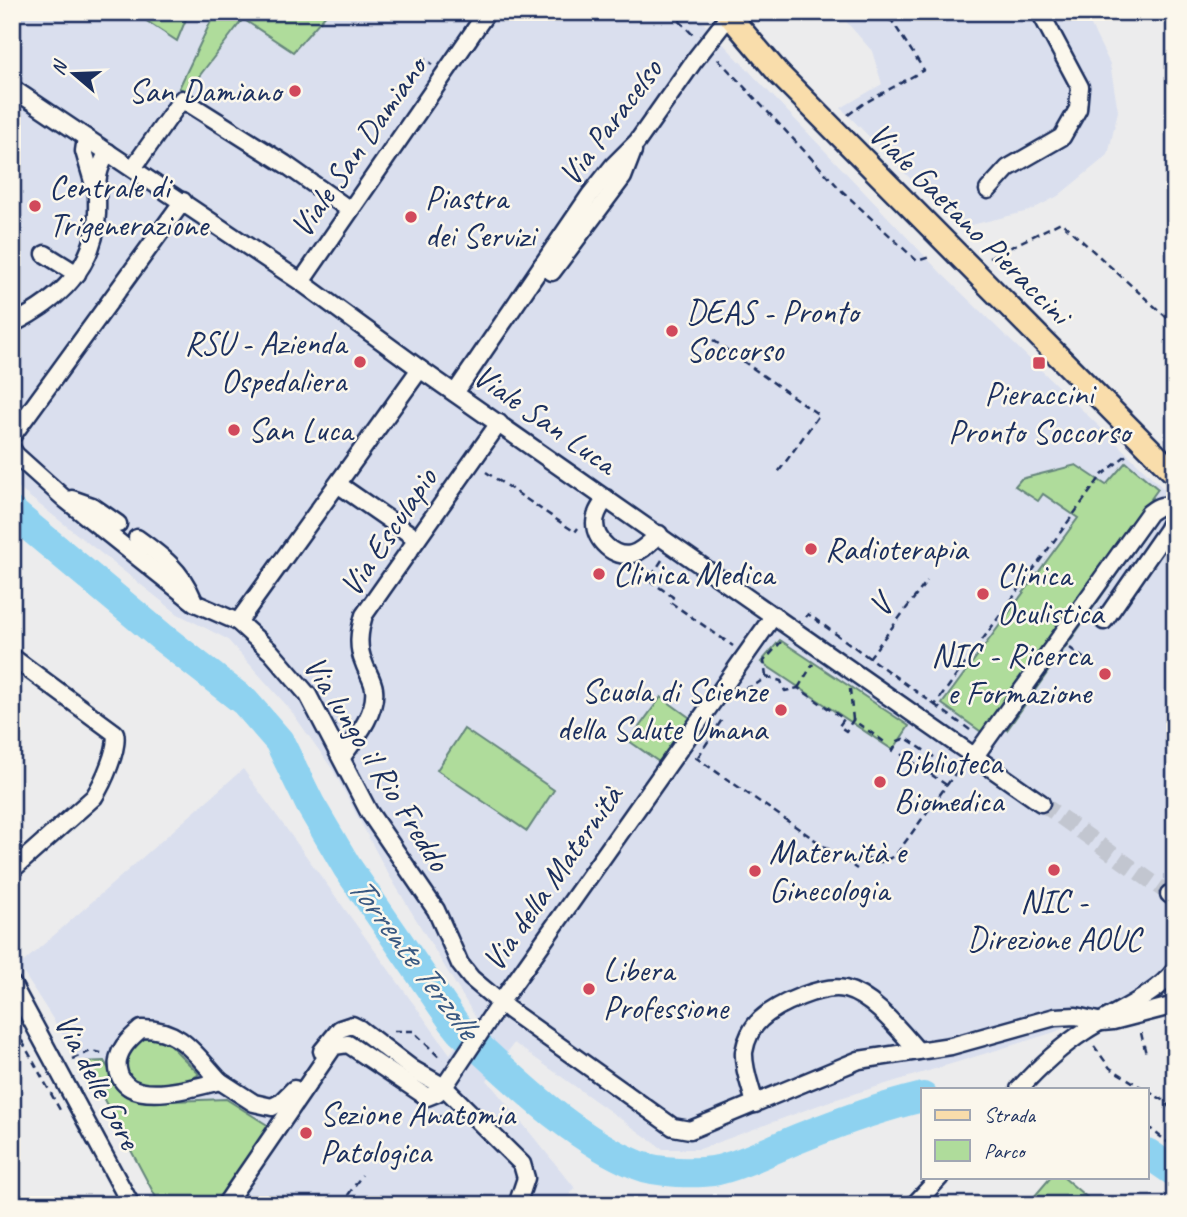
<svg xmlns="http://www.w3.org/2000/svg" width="1187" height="1217" viewBox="0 0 1187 1217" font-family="Caveat,sans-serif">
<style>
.built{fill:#dadfee}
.green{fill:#afdc9b;stroke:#65867c;stroke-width:2}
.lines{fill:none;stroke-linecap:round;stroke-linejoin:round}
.river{stroke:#8ed2f0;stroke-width:30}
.minor-tunnel{stroke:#c2c6d0;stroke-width:16;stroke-dasharray:16 8;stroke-linecap:butt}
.minor-casing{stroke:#1b2f5e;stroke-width:21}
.major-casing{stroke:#1b2f5e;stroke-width:26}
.path{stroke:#1b2f5e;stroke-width:2.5;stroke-dasharray:7 5;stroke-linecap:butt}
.minor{stroke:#fbf7ec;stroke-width:16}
.major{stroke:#f9ddab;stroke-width:21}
.poi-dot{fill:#d1495b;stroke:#fbf7ec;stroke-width:2.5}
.labels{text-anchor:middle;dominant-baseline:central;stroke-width:5;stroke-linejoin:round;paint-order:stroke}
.poi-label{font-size:33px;fill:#1b2f5e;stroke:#fbf7ec;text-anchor:start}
.street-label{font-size:33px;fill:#1b2f5e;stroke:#fbf7ec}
.water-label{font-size:35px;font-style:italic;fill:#385882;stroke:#fbf7ec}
</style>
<rect width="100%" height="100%" fill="#ececed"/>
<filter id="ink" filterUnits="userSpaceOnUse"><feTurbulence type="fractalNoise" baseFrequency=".0143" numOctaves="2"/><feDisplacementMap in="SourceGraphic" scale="14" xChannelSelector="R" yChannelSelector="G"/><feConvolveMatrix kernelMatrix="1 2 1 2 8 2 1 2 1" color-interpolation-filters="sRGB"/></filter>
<g filter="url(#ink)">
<g class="built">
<path d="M12 12H693L941 273 1175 500V957L1148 988 1055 1032 827 1102 700 1149H663L514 1043 487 1080 575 1188 562 1205H172L19 966 243 769 450 1054 476 1018 386 870 333 770 289 708 227 639 178 614 12 483Z"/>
<path d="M843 12H1084L1110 64 1118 111 1108 155 1058 196 1029 211 959 228 841 108 882 84 872 51 844 19Z"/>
</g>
<g class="green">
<path d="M133 12H189L177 41Z"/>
<path d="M218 12H328L293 52 243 19 187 92 179 88 211 21Z"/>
<path d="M1126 462 1158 489 983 733 942 704 1078 518 1043 494 1038 501 1015 486 1021 479 1076 465 1106 485Z"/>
<path d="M1150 520 1153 523 1007 730 1004 727Z"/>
<path d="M780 640 909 726 893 750 761 662Z"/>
<path d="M661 697 693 720 662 764 629 741Z"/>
<path d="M464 729 554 790 527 831 437 770Z"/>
<path d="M156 1037 166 1041 199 1074C190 1082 181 1083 169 1085 157 1086 146 1088 136 1083 122 1076 124 1053 135 1044 141 1039 148 1038 156 1037Z"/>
<path d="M104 1061 124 1095 146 1102 226 1099 269 1126 214 1205H160L84 1062Z"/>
<path d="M1051 1177H1063L1096 1205H1027Z"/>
</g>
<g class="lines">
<g class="river">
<path d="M12 512 163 638 245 702 279 741 310 804 347 867 453 1021 461 1031C515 1080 570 1137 638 1165 657 1173 698 1174 718 1170 747 1163 774 1148 802 1137 842 1121 881 1107 923 1097"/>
<path d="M1147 1153 1175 1172"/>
</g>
<path class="minor-tunnel" d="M1041 803 1169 894"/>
<defs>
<g id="minor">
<path d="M12 88 301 282 420 369 1041 803"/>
<path d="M86 138 84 151 94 185"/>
<path d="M133 168 182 99 285 164 350 210"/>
<path d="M988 190 1008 168 1062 137 1078 109 1080 87 1040 12"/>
<path d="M45 254 77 274"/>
<path d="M542 265 552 272 623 177 633 151"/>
<path d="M301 282 487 12"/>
<path d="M12 324C58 301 95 268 97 214 98 188 93 176 108 152"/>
<path d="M455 393 590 195 613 166 637 142 694 61 729 16"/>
<path d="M12 436 183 201"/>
<path d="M12 449 16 455 66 500 195 603 238 622 271 652 308 695 369 812 436 910 460 964 471 978 509 1010 673 1127 690 1130 859 1060 951 1046 1055 1017 1076 1016 1102 1022 1113 1021 1175 1005"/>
<path d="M339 485 417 539"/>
<path d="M606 498C601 506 595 513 595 523 595 540 614 559 632 554 643 551 651 541 659 534"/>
<path d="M72 499 92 506 118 524"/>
<path d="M137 538C162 556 181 570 193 599"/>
<path d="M1104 621 1167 530 1175 514"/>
<path d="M238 622 420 369"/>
<path d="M12 657 115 733C119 748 103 783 94 797L12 870"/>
<path d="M975 756 1149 513C1158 506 1164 503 1175 509"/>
<path d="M342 757C355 739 377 713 374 689 373 680 367 672 364 663 357 647 359 632 364 615L499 423"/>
<path d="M1169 894 1175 898"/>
<path d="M12 984 131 1205"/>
<path d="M141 1029C181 1028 195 1054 220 1081 195 1087 124 1110 118 1069 115 1052 129 1039 141 1029Z"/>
<path d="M322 1051 340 1029 352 1025 360 1029 414 1070 444 1087 522 1164 526 1178 517 1205"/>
<path d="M220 1081 254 1103 272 1107 280 1103 294 1089"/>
<path d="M1019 1089C1039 1067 1060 1047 1085 1031 1112 1013 1155 997 1175 970"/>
<path d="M755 1104C751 1087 743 1069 744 1052 746 1040 752 1027 761 1019 777 1004 823 984 845 989 873 996 900 1031 918 1051"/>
<path d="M225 1205 334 1046 348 1044 427 1097 437 1093 444 1087 500 1003 774 615"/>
<path d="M914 1205 940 1177"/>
</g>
<path id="major" d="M726 12 779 74 1175 474"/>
</defs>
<use href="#minor" class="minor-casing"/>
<use href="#major" class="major-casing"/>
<g class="path">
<path d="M671 12 693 35"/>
<path d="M892 21 903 12"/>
<path d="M718 59 842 191 917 261 930 257"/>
<path d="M421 64 425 59 432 64"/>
<path d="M848 115 863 104 924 70 892 21 869 12"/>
<path d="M989 258 1061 222 1175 325"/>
<path d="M713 340 819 415 777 474"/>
<path d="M486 472 575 532 578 528"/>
<path d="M662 560 649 580 673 597 670 602 733 646"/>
<path d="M806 617 808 614 935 705 1102 475 1129 453"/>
<path d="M1070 648 1087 661"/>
<path d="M869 658 927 581"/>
<path d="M766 677 764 661 781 642"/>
<path d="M745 688 754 686 766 677 781 681 785 691 798 688 844 719 839 726 846 731 853 720 886 743"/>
<path d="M798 688 813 664"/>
<path d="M850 689 853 720"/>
<path d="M935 705 973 732"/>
<path d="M892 752 898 741 906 738 950 768 952 762"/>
<path d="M901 754 948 786"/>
<path d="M695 757 857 869"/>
<path d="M698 757 723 718"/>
<path d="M864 857 881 862 895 856 960 767"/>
<path d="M16 1030 60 1110"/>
<path d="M394 1031H413L442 1060"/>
<path d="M1141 1033 1146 1054"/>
<path d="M1094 1046 1110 1068 1144 1089"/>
<path d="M72 1059 91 1051 102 1053"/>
<path d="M1147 1091 1165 1101 1175 1116"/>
<path d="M425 1116 447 1117 449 1114"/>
<path d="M1147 1126 1175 1148"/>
<path d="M341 1205 362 1175"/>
</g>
<use href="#minor" class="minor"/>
<use href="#major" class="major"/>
</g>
</g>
<g class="poi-dot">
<circle cx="295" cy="91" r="7"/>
<circle cx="35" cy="206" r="7"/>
<circle cx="411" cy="217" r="7"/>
<circle cx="672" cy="331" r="7"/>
<circle cx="360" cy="362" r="7"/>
<rect x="1032" y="356" width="14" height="14" rx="3.5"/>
<circle cx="234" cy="430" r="7"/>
<circle cx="811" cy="549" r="7"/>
<circle cx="599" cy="574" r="7"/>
<circle cx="983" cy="594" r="7"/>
<circle cx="1105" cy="674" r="7"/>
<circle cx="781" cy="710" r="7"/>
<circle cx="880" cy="782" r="7"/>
<circle cx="1054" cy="870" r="7"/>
<circle cx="755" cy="871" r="7"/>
<circle cx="589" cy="989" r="7"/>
<circle cx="306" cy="1133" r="7"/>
</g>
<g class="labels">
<g class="poi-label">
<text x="281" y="91" text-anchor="end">San Damiano</text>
<text x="49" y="187">Centrale di<tspan x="49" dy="38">Trigenerazione</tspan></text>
<text x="425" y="198">Piastra<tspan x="425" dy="38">dei Servizi</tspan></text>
<text x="686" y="312">DEAS - Pronto<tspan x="686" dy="38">Soccorso</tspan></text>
<text x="346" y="343" text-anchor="end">RSU - Azienda<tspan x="346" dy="38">Ospedaliera</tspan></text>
<text x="1039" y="394" text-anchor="middle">Pieraccini<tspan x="1039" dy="38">Pronto Soccorso</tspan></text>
<text x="248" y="430">San Luca</text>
<text x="825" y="549">Radioterapia</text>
<text x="613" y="574">Clinica Medica</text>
<text x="997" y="575">Clinica<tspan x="997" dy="38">Oculistica</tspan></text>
<text x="1091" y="655" text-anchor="end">NIC - Ricerca<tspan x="1091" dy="38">e Formazione</tspan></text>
<text x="767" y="691" text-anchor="end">Scuola di Scienze<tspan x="767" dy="38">della Salute Umana</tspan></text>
<text x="894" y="763">Biblioteca<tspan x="894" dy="38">Biomedica</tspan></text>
<text x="769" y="852">Maternità e<tspan x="769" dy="38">Ginecologia</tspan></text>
<text x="1054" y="901" text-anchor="middle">NIC -<tspan x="1054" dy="38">Direzione AOUC</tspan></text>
<text x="603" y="970">Libera<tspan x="603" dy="38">Professione</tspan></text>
<text x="320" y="1114">Sezione Anatomia<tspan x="320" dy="38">Patologica</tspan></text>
</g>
<g class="street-label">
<text transform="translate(610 122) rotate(-53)">Via Paracelso</text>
<text transform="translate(358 147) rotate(-55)">Viale San Damiano</text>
<text transform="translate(970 223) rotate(45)">Viale Gaetano Pieraccini</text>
<text transform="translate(545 419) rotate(35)">Viale San Luca</text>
<text transform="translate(388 532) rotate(-56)">Via Esculapio</text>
<text transform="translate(880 606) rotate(-53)">V</text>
<text transform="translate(377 763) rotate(58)">Via lungo il Rio Freddo</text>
<text transform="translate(552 878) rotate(-55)">Via della Maternità</text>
<text transform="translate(98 1081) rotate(62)">Via delle Gore</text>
</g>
<g class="water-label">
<text transform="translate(414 957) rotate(53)">Torrente Terzolle</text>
</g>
</g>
<rect width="1187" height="1217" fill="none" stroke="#fbf7ec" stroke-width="42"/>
<rect x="21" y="21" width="1145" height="1175" fill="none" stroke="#1b2f5e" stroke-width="2.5" filter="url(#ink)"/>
<rect x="921" y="1088" width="228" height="91" fill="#fbf7ec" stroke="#a1a7b3" stroke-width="2"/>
<rect x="935" y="1110" width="35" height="10" fill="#f9ddab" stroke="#a1a7b3" stroke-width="2"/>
<text x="984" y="1122" font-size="21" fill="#1b2f5e">Strada</text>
<rect x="935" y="1140" width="35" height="21" fill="#afdc9b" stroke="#a1a7b3" stroke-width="2"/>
<text x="984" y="1158" font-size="21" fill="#1b2f5e">Parco</text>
<g transform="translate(74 74) rotate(289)" stroke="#fbf7ec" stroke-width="5" paint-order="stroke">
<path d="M0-5L12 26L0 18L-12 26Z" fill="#1b2f5e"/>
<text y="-10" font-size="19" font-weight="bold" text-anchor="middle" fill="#1b2f5e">N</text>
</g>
</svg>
